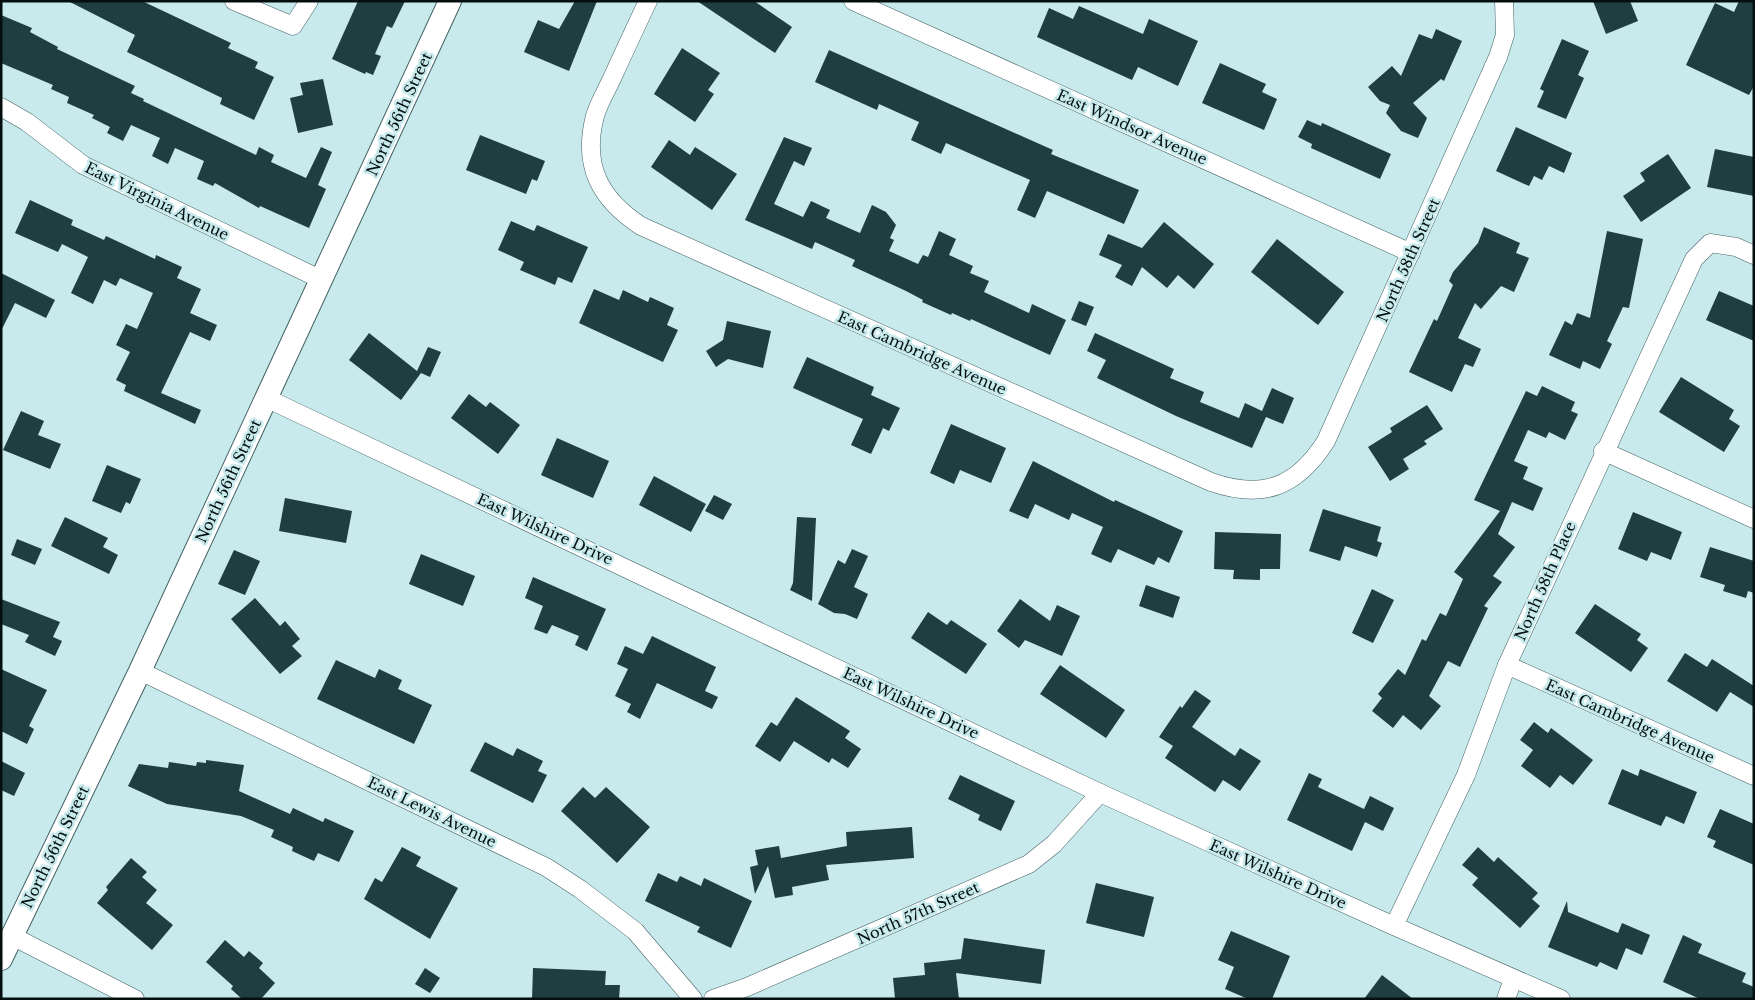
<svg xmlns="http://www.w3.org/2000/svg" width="1755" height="1000" viewBox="0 0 1755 1000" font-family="'Libre Baskerville',serif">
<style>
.building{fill:#203e41}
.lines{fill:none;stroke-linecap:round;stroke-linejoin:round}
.minor-casing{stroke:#426163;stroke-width:19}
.tertiary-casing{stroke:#426163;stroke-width:24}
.minor{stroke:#fff;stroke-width:18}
.tertiary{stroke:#fff;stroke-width:22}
.labels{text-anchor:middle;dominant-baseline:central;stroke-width:5;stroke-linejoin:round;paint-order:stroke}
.street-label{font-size:15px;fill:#040f10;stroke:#c8eaed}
</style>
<rect width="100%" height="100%" fill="#c8eaed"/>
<g class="building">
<path d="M68 1H142L231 43 228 48 258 62 255 68 274 77 254 120 220 104 222 98 127 52 135 35Z"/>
<path d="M358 1H405L392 28 387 26 375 54 381 56 373 75 366 72 365 74 332 59Z"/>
<path d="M575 1H597L569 71 524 52 538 20 559 29Z"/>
<path d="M697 1H754L792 27 775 53Z"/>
<path d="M1593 1H1630L1638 21 1606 34Z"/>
<path d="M1739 1H1754V86L1749 95 1686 65 1715 3 1734 12Z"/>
<path d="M1079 6 1143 34 1149 19 1198 41 1178 86 1138 67 1132 80 1037 37 1049 8 1073 19Z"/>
<path d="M1 15 32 28 30 32 58 47 57 49 135 86 131 93 144 99 143 101 256 155 259 147 274 155 271 162 306 178 321 147 332 152 318 185 326 189 309 228 260 206 259 208 215 183 213 186 197 179 204 161 175 148 168 164 152 156 160 138 131 125 123 141 107 133 110 127 92 118 94 115 67 103 69 97 51 89 53 85 1 63Z"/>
<path d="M1436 29 1462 41 1444 81 1441 79 1413 103 1427 118 1418 138 1401 131 1386 113 1390 105 1380 101 1368 87 1392 66 1401 76 1419 34 1432 39Z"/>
<path d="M1562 39 1589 51 1578 75 1584 78 1566 119 1537 107 1544 91 1540 89Z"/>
<path d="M682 48 720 73 708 90 714 94 695 122 654 94Z"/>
<path d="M829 50 1053 150 1051 154 1139 190 1124 224 1047 191 1035 218 1017 210 1030 180 946 143 941 154 911 140 919 122 879 104 877 110 815 82Z"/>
<path d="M1220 63 1266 84 1262 92 1277 99 1264 130 1202 103Z"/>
<path d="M323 79 333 125 298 133 290 98 303 95 300 83Z"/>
<path d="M1307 120 1321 126 1322 123 1391 154 1380 179 1311 148 1312 144 1298 137Z"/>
<path d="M1516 127 1572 153 1564 173 1549 166 1542 180 1534 176 1529 186 1496 171Z"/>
<path d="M480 135 545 161 537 181 532 179 526 194 466 170Z"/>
<path d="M784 137 812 148 804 166 794 161 774 204 803 217 811 201 830 210 826 218 860 233 872 205 886 212 896 225 890 238 894 240 889 251 918 264 923 255 928 257 939 231 956 239 949 255 973 266 970 273 989 281 984 292 1029 313 1032 304 1066 320 1050 355 971 319 970 321 952 313 951 315 922 302 923 300 906 291 852 266 855 260 815 242 812 249 745 220Z"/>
<path d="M669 140 690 155 695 147 737 174 712 210 651 167Z"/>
<path d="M1715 149 1754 157V196L1707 187Z"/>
<path d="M1668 154 1691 188 1641 222 1623 196 1645 181 1640 173Z"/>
<path d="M30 200 73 220 71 225 104 240 106 236 155 259 156 255 182 267 177 278 201 289 190 313 217 325 210 341 190 332 161 393 201 410 195 424 124 391 126 385 116 380 130 352 116 345 126 324 137 329 153 293 120 278 116 286 104 280 93 304 71 293 88 257 62 244 58 252 15 233Z"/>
<path d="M511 221 534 231 537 225 588 247 572 283 558 277 555 285 520 270 524 262 498 250Z"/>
<path d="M1164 222 1214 264 1194 289 1178 275 1167 288 1142 267 1132 286 1115 277 1122 265 1099 255 1108 234 1142 248Z"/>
<path d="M1484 227 1520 243 1516 253 1529 258 1514 292 1501 286 1481 309 1475 303 1458 338 1481 349 1473 367 1465 364 1452 392 1409 372 1434 319 1437 321 1453 285 1449 281 1453 272 1478 243Z"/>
<path d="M1607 231 1643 239 1629 308 1623 307 1607 341 1612 344 1600 369 1583 361 1580 369 1549 355 1565 321 1572 325 1577 313 1590 318Z"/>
<path d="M1277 239 1344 292 1318 325 1251 272Z"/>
<path d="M1 273 55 300 46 318 15 303 1 331Z"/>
<path d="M594 289 619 300 623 290 648 302 650 297 674 308 667 325 678 330 663 362 579 323Z"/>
<path d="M1719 291 1754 306V341L1706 320Z"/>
<path d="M1079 301 1094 307 1086 326 1071 320Z"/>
<path d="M727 321 771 331 763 368 728 359 716 367 706 351 723 340Z"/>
<path d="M369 333 417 371 428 347 441 352 430 377 421 373 401 400 349 360Z"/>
<path d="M1095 333 1174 369 1170 378 1204 392 1200 402 1239 418 1245 403 1262 411 1272 388 1294 398 1283 424 1266 417 1252 448 1176 416 1097 378 1106 360 1087 351Z"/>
<path d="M807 357 874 387 871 395 900 408 889 431 883 428 871 454 851 445 863 419 793 388Z"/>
<path d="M1681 377 1734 410 1729 419 1740 426 1724 452 1659 412Z"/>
<path d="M1542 386 1575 402 1571 411 1578 414 1565 440 1549 432 1546 438 1528 430 1514 461 1528 467 1523 479 1543 488 1533 511 1512 502 1498 534 1515 547 1493 576 1502 582 1484 606 1488 608 1460 667 1448 661 1429 696 1441 706 1421 730 1403 715 1393 728 1372 711 1382 698 1378 694 1398 669 1405 675 1422 639 1426 641 1440 613 1446 616 1463 579 1454 572 1500 511 1474 500 1526 391 1537 396Z"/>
<path d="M469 394 486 407 490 402 520 425 498 454 451 418Z"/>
<path d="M1427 405 1443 429 1424 441 1427 444 1403 459 1409 469 1390 481 1368 447 1392 432 1390 428Z"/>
<path d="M21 411 44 421 38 435 61 444 50 469 3 450Z"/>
<path d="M951 424 1006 448 991 483 960 470 954 484 930 473Z"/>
<path d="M557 438 609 461 593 498 541 475Z"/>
<path d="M1033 461 1114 502 1115 500 1183 531 1169 563 1158 557 1154 565 1118 549 1111 563 1091 554 1103 527 1072 513 1069 520 1035 504 1028 519 1009 511Z"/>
<path d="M107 465 141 479 130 504 126 502 121 513 92 501Z"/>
<path d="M654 476 706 504 691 532 639 505Z"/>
<path d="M714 495 732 504 723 520 705 511Z"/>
<path d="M285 498 352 511 346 543 279 531Z"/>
<path d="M1323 509 1381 527 1377 541 1382 543 1377 557 1345 546 1340 561 1309 551Z"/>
<path d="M1633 512 1682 532 1671 560 1651 552 1647 561 1618 549Z"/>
<path d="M65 517 108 538 103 547 118 555 109 574 51 546Z"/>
<path d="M797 517 816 518 812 601 790 590 793 583Z"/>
<path d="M1215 532 1281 534 1280 569H1260V580L1233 579 1234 570 1214 569Z"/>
<path d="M17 539 42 549 35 565 11 555Z"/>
<path d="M1710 547 1754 561V593L1748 591 1746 598 1723 591 1725 585 1700 577Z"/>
<path d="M852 549 868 556 854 587 868 594 857 619 845 614 834 613 818 604 838 560 845 564Z"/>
<path d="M234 550 260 561 245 595 218 584Z"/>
<path d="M421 554 475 576 463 606 409 584Z"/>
<path d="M533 577 606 609 587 651 575 645 579 636 552 625 547 634 534 629 543 606 525 598Z"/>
<path d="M1146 585 1180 597 1173 618 1139 606Z"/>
<path d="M1372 589 1394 600 1373 643 1352 633Z"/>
<path d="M255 598 280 626 285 621 300 639 292 646 302 656 280 674 231 619Z"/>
<path d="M1 599 60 622 53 637 62 641 55 656 25 642 29 635 1 624Z"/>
<path d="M1020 599 1050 621 1057 605 1080 616 1062 656 1025 640 1019 648 997 631Z"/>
<path d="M1595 604 1641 634 1637 640 1648 648 1631 672 1575 633Z"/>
<path d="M928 612 947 625 951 620 987 644 966 674 911 638Z"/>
<path d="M652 636 716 667 705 691 718 697 712 709 657 683 640 719 627 712 631 704 615 696 628 669 617 664 625 646 643 654Z"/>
<path d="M1685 653 1707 667 1712 659 1754 686V707L1730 692 1717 712 1667 681Z"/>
<path d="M336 660 375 678 379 669 402 680 398 689 432 705 414 744 317 699Z"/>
<path d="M1060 665 1125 710 1106 738 1040 694Z"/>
<path d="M1 669 47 690 29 726 34 729 27 744 1 731Z"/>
<path d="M1195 690 1211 701 1192 727 1235 756 1240 748 1261 761 1240 791 1223 780 1215 792 1165 758 1173 746 1159 737 1180 706 1182 708Z"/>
<path d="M796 697 850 731 845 738 861 749 848 768 832 758 829 763 794 741 780 762 755 746 771 722 777 726Z"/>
<path d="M1534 722 1548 733 1551 728 1593 760 1573 785 1560 775 1550 788 1521 766 1533 750 1520 740Z"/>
<path d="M485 742 513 756 517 748 543 761 538 771 547 775 533 803 470 771Z"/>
<path d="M206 760 244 765 239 791 290 814 293 808 323 822 325 818 354 831 339 862 318 853 314 861 292 851 293 847 271 837 274 830 241 816 167 804 128 786 139 764 168 768 169 762 196 766 197 762 206 763Z"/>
<path d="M1 761 25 773 14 796 1 790Z"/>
<path d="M1622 769 1638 776 1640 769 1697 792 1684 824 1666 816 1661 826 1608 804Z"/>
<path d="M1309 773 1322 779 1318 787 1364 809 1370 796 1394 808 1383 831 1365 822 1352 851 1287 820Z"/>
<path d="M960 775 1015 801 1001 831 978 820 980 815 948 799Z"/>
<path d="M583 787 595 798 606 787 650 827 617 863 561 811Z"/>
<path d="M1720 809 1754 824V865L1713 847 1716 841 1707 837Z"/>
<path d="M912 827 914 858 826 865 829 880 792 887 793 895 775 898 768 866 755 894 750 867 758 865 755 850 779 846 781 858 847 846 846 832Z"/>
<path d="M402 847 421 857 416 866 458 888 430 939 364 899 375 878 382 882Z"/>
<path d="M1478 847 1494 862 1498 857 1538 893 1532 899 1540 906 1520 928 1472 885 1478 878 1462 865Z"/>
<path d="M131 858 147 872 142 877 157 890 146 903 173 925 152 950 97 903 108 890 106 887Z"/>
<path d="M658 873 677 882 680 876 701 886 704 878 752 901 731 948 697 932 700 927 645 901Z"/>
<path d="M1096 883 1154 897 1144 937 1086 923Z"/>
<path d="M1567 901 1568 912 1618 933 1622 923 1650 935 1642 955 1626 948 1617 970 1600 962 1597 967 1548 947Z"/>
<path d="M1231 931 1290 956 1272 999H1248L1225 989 1234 967 1218 960Z"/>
<path d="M1683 935 1702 944 1698 953 1746 973 1742 982 1754 987V999H1700L1663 982Z"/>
<path d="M964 938 1045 950 1041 984 956 973 959 999H895L893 978 925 975 924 963 961 959Z"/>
<path d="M225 940 244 957 249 951 263 963 259 968 275 983 261 999H242L231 989 233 986 206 962Z"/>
<path d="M425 968 440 978 430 993 415 984Z"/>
<path d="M533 968 606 971 605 985H620L619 999H532Z"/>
<path d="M1382 975 1413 999H1364Z"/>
</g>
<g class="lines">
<defs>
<g id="minor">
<path d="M234 1 293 26 309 1"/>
<path d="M648 1C636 26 625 50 614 74 608 88 599 102 595 116 582 166 600 199 641 226L1211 482C1263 500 1297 487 1326 441L1498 57 1505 35 1504 1"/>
<path d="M853 1 1411 253"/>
<path d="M1 107 27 122 83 165 322 280"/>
<path d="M266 398 1100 793 1394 926 1561 999"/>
<path d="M1603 451 1754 519"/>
<path d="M1507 665 1754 776"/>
<path d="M140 671 546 867 580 889 635 931 693 999"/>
<path d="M1394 926 1466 775 1507 665 1694 259 1710 243 1736 247 1754 255"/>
<path d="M12 936 135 999"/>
<path d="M713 999 747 987 1029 864 1054 844 1100 793"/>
<path d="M1506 999 1513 979"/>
</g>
<path id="tertiary" d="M1 959 140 671 450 1"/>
</defs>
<use href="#minor" class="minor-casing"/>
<use href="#tertiary" class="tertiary-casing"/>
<use href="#minor" class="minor"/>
<use href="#tertiary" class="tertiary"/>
</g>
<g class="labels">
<g class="street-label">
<text transform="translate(399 114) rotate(-65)">North 56th Street</text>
<text transform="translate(1132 127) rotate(24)">East Windsor Avenue</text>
<text transform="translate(157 201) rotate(26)">East Virginia Avenue</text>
<text transform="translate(1408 260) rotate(-66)">North 58th Street</text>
<text transform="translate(922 353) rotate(24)">East Cambridge Avenue</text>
<text transform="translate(228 481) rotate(-65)">North 56th Street</text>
<text transform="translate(545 529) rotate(25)">East Wilshire Drive</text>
<text transform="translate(1545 581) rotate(-66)">North 58th Place</text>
<text transform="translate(911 703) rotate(25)">East Wilshire Drive</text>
<text transform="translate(1630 721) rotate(24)">East Cambridge Avenue</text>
<text transform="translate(432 812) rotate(26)">East Lewis Avenue</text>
<text transform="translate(55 847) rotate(-64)">North 56th Street</text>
<text transform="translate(1278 874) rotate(24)">East Wilshire Drive</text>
<text transform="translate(918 913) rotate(-24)">North 57th Street</text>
</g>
</g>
<rect width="1755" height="1000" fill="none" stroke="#040f10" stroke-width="5"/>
</svg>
